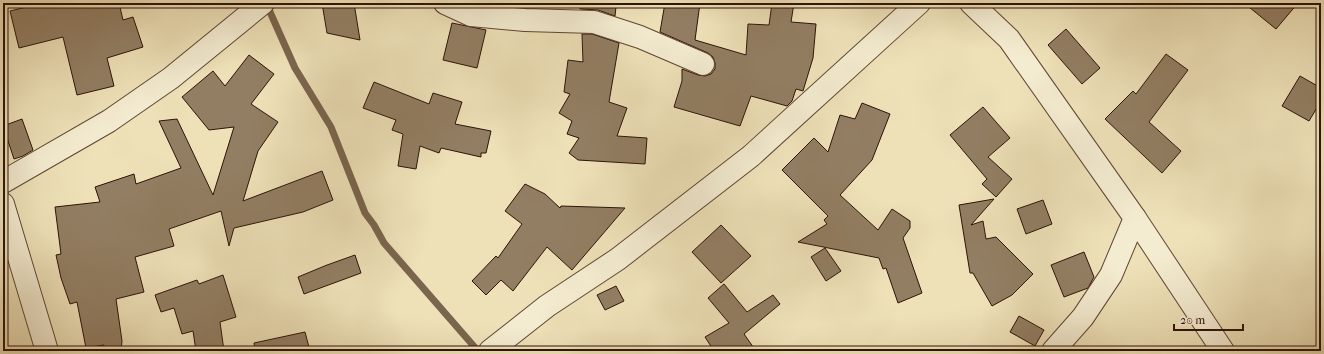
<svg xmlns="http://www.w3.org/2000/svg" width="1324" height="354" viewBox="0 0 1324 354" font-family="'IM FELL French Canon',serif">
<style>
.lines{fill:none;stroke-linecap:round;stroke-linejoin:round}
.stream{stroke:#7a654d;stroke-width:7}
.building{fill:#927e63;stroke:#2e1307}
.minor-casing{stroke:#5e4633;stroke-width:24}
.minor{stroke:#f4ecd1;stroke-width:22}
</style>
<rect width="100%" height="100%" fill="#eee1b8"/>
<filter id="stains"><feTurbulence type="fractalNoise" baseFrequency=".005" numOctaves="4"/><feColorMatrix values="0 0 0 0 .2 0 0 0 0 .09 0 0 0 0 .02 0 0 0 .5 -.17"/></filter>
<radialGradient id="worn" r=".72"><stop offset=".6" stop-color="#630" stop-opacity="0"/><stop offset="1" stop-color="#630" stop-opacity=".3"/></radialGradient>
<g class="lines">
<path class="stream" d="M266 3 295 68 331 127 365 213 374 225 384 243 478 351"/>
</g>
<g class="building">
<path d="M43 3H119L123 20 133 17 143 47 107 58 114 86 77 95 63 37 19 48 10 11Z"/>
<path d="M322 3H354L360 40 327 33Z"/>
<path d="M580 3H594L616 7 615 16 598 10 580 9Z"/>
<path d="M665 3H700L695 40 746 55 748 24 769 25 772 3H794L791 22 816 24 813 58 803 91 796 89 792 101 787 106 751 96 740 126 674 107 682 81V69L698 75 705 76 711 74 715 69V63L713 57 708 53 660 32Z"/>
<path d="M1244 3H1298L1276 29Z"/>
<path d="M452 23 486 30 477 68 443 60Z"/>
<path d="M1066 29 1100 68 1082 84 1048 45Z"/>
<path d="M582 34H592L619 43 609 102 627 108 617 136 647 138 645 164 578 160 569 153 579 138 567 134 572 121 559 113 570 94 564 92 568 60 583 62Z"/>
<path d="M1166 54 1188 70 1149 122 1181 151 1162 173 1105 119 1133 91 1136 94Z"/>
<path d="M249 55 274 74 251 104 278 122 258 151 243 201 322 171 333 200 303 212 234 228 229 246 221 211 169 229 174 246 135 257 144 292 116 299 122 341 121 351H103L104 345 86 348 77 302 70 304 61 278 56 255 61 254 55 207 100 202 95 187 134 174 136 184 181 168 159 121 177 119 213 195 234 127 209 130 182 97 213 71 225 86Z"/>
<path d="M1300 76 1321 88V101L1309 121 1282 106Z"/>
<path d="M374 82 429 104 433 93 462 102 455 124 491 131 486 153H481V157L441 148 439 153 420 146 416 169 398 166 403 134 392 130 396 120 363 108Z"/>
<path d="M862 103 890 114 872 160 840 195 878 230 892 209 910 221V228L903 238 922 293 898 303 886 268 883 269 879 258 798 242 827 224 824 220 828 216 782 170 814 138 828 152 840 115 855 119Z"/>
<path d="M983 107 1010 138 988 157 1012 179 996 197 982 184 987 179 950 135Z"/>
<path d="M22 119 33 150 23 156 14 159 3 126Z"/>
<path d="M525 184 545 194 560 208 561 206 625 208 572 270 547 247 513 291 501 280 486 295 472 281 496 256 498 258 522 224 505 211Z"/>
<path d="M994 199 971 225 983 221 986 239 996 237 1033 274 1012 295 992 306 973 273H970L959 205Z"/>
<path d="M1043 200 1052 224 1026 234 1017 209Z"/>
<path d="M721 225 751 256 721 283 692 252Z"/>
<path d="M825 248 841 271 826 281 811 257Z"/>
<path d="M1084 252 1094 277 1088 288 1064 297 1051 265Z"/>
<path d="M355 255 361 273 304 294 298 277 327 265Z"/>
<path d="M223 275 236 317 220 322 224 351H196L193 331 182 334 174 308 161 312 155 295 197 280 199 284Z"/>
<path d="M724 284 747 312 773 295 780 304 744 334 756 351H714L705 337 729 323 708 298Z"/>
<path d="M616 286 624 301 605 310 597 295Z"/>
<path d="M1019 316 1044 330 1035 346 1010 332Z"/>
<path d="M305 332 310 351H255L254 343Z"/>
</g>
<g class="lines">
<defs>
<g id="minor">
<path d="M445 3 471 15 525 20 594 22 640 37 703 64"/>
<path d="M971 3 1009 39 1135 218 1223 351"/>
<path d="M3 182 109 121 171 78 263 3"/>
<path d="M3 204 47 351"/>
<path d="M490 351 547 306 618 259 751 156 919 3"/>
<path d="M1053 351 1083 317 1111 275 1135 218"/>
</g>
</defs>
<use href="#minor" class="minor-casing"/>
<use href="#minor" class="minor"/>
</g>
<rect width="1324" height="354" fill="none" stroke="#eee1b8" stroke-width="16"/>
<rect x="4" y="4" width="1316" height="346" fill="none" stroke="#2e1307" stroke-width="2"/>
<rect x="8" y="8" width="1308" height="338" fill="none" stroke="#2e1307"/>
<path d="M1174 324v6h69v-6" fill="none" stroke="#2e1307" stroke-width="2"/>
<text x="1180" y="324" font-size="12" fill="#2e1307" stroke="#f4ecd1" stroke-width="3" paint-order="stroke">20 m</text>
<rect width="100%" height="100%" filter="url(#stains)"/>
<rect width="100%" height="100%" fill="url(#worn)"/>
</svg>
